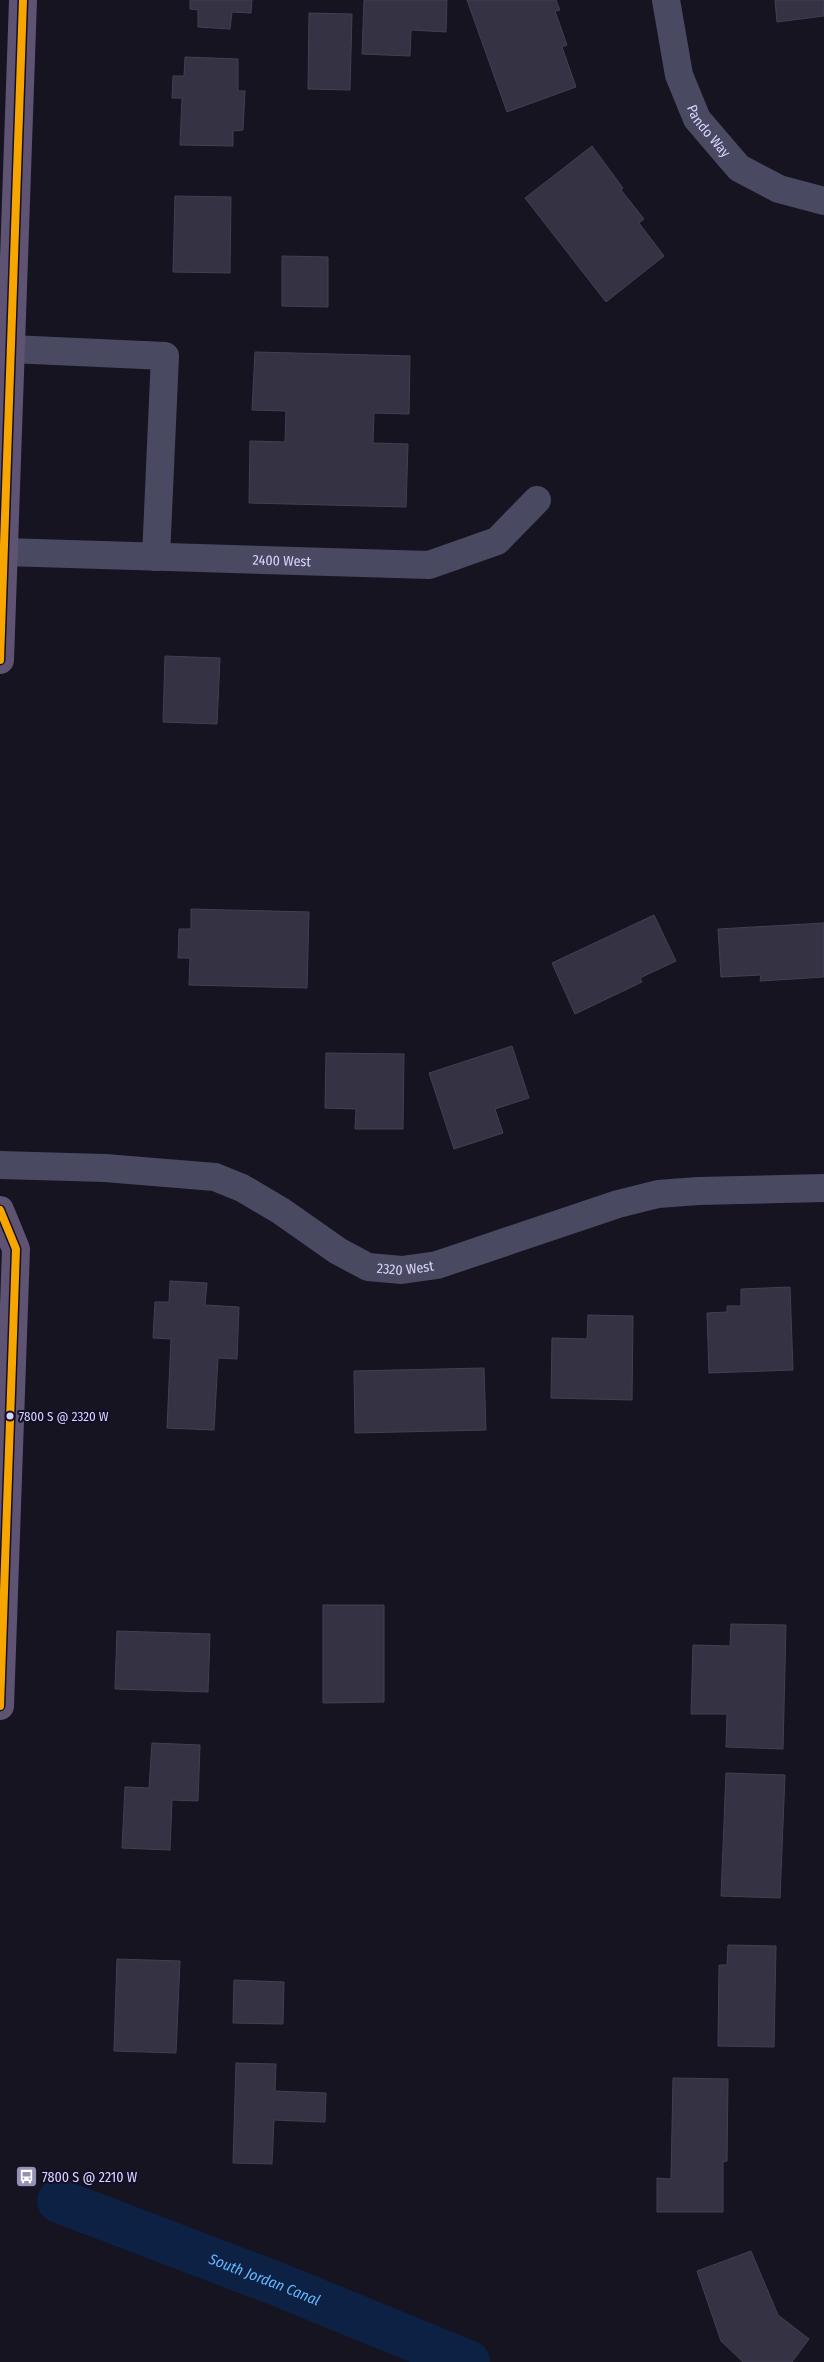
<svg xmlns="http://www.w3.org/2000/svg" width="824" height="2362" viewBox="0 0 824 2362" font-family="'Fira Sans Condensed',sans-serif">
<style>
.lines{fill:none;stroke-linecap:round;stroke-linejoin:round}
.canal{stroke:#0d2144;stroke-width:44}
.building{fill:#343243;stroke:#433f54}
.minor{stroke:#4a4962;stroke-width:28}
.major{stroke:#5e5373;stroke-width:28}
.bus-1-casing{stroke:#130f26;stroke-width:11}
.bus-1{stroke:#f7a600;stroke-width:8}
.bus-dot{fill:#d9d4ff;stroke:#130f26;stroke-width:2}
.labels{text-anchor:middle;dominant-baseline:central;stroke-width:4;stroke-linejoin:round;paint-order:stroke}
.bus-label{font-size:13px;fill:#d9d4ff;stroke:#130f26;text-anchor:start}
.street-label{font-size:14px;fill:#d9d4ff;stroke:#130f26}
.poi-label{font-size:14px;fill:#d9d4ff;stroke:#130f26;text-anchor:start}
.water-label{font-size:15px;font-style:italic;fill:#62b6ff;stroke:#130f26}
</style>
<rect width="100%" height="100%" fill="#161421"/>
<g class="lines">
<path class="canal" id="s1" d="M59 2201 277 2284 468 2362"/>
</g>
<g class="building">
<path d="M190 0H252L251 13 232 12 230 29 198 27V10L190 9Z"/>
<path d="M364 0H447L446 32 411 30 410 56 362 54Z"/>
<path d="M467 0H556L560 10 555 11 567 45 562 47 576 87 507 112Z"/>
<path d="M775 0H824V16L777 22Z"/>
<path d="M309 13 352 14 350 90 308 89Z"/>
<path d="M185 57 238 59V91H245L243 130 233 131V146L180 145 182 98H172L173 76H184Z"/>
<path d="M592 146 623 188 621 190 644 219 639 223 664 256 606 302 525 198Z"/>
<path d="M175 196 231 197 230 273 173 272Z"/>
<path d="M282 256 328 257V307L282 306Z"/>
<path d="M255 352 410 356 409 414 374 413 373 443 408 444 406 507 249 503 250 441 285 442 286 411 252 410Z"/>
<path d="M165 656 220 658 217 724 163 722Z"/>
<path d="M191 909 309 912 307 988 189 985 190 958H178L179 929H191Z"/>
<path d="M654 915 676 961 640 978 642 982 575 1014 552 963Z"/>
<path d="M824 923V977L760 981 761 975 721 977 718 929Z"/>
<path d="M512 1046 529 1098 495 1109 503 1133 454 1149 429 1073Z"/>
<path d="M326 1053 404 1054 403 1129H355L356 1109 325 1108Z"/>
<path d="M170 1281 207 1283 205 1305 239 1307 237 1359 218 1358 214 1430 167 1428 171 1339 153 1338 155 1302H169Z"/>
<path d="M790 1287 793 1370 709 1373 707 1313 727 1312V1306H741V1289Z"/>
<path d="M588 1315 633 1316 632 1400 551 1398 552 1338 587 1339Z"/>
<path d="M484 1368 486 1430 355 1433 354 1371Z"/>
<path d="M323 1605H384V1702L323 1703Z"/>
<path d="M731 1624 786 1625 783 1749 726 1747 727 1714H691L693 1645 730 1646Z"/>
<path d="M117 1631 210 1634 208 1692 115 1689Z"/>
<path d="M152 1743 200 1745 198 1801 172 1800 170 1850 122 1848 125 1787 149 1788Z"/>
<path d="M726 1773 785 1775 780 1898 721 1896Z"/>
<path d="M728 1945 776 1946 774 2047 718 2046 719 1965H727Z"/>
<path d="M117 1959 180 1961 176 2053 114 2051Z"/>
<path d="M234 1980 284 1982 283 2024 233 2023Z"/>
<path d="M236 2063 276 2064 275 2091 326 2093 325 2122 274 2120 272 2164 233 2163Z"/>
<path d="M673 2078 728 2079 727 2161 723 2162V2212H657V2178L671 2179Z"/>
<path d="M751 2251 778 2315 809 2339 792 2362H743L721 2341 697 2271Z"/>
</g>
<g class="lines">
<g class="minor">
<path id="s2" d="M666 0 679 75 697 119 739 168 779 189 824 201"/>
<path d="M11 349 165 356 156 557"/>
<path id="s3" d="M4 552 429 565 497 541 537 500"/>
<path id="s4" d="M0 1165 105 1168 215 1177 242 1188 281 1211 338 1251 368 1267 402 1270 437 1265 618 1204 658 1194 698 1191 824 1188"/>
</g>
<g class="major">
<path d="M0 660 23 0"/>
<path d="M0 1210 16 1249 0 1706"/>
</g>
<defs>
<g id="bus-1">
<path d="M0 660 23 0"/>
<path d="M0 1210 16 1249 0 1706"/>
</g>
</defs>
<use href="#bus-1" class="bus-1-casing"/>
<use href="#bus-1" class="bus-1"/>
</g>
<defs>
<symbol id="bus-square" viewBox="-11 -11 22 22"><rect x="-9" y="-9" width="18" height="18" rx="4" fill="#9591b1" stroke="#130f26"/><path d="M-5-6H5V4H4V6H2V4H-2V6H-4V4H-5ZM-3.5-4V0h7V-4ZM-3.5 1.2v1.5H-2V1.2ZM2 1.2v1.5H3.5V1.2Z" fill="#fff"/></symbol>
</defs>
<g fill-rule="evenodd">
<use href="#bus-square" x="14" y="2164" width="25" height="25"/>
</g>
<circle class="bus-dot" cx="10" cy="1416" r="4.5"/>
<g class="labels">
<g class="bus-label">
<text x="19" y="1416">7800 S @ 2320 W</text>
</g>
<g class="street-label">
<text stroke="none"><textPath href="#s2" startOffset="140">Pando Way</textPath></text>
<text stroke="none"><textPath href="#s3" startOffset="278">2400 West</textPath></text>
<text stroke="none"><textPath href="#s4" startOffset="431">2320 West</textPath></text>
</g>
<g class="poi-label">
<text x="42" y="2177">7800 S @ 2210 W</text>
</g>
<g class="water-label">
<text stroke="none"><textPath href="#s1" startOffset="220">South Jordan Canal</textPath></text>
</g>
</g>
</svg>
